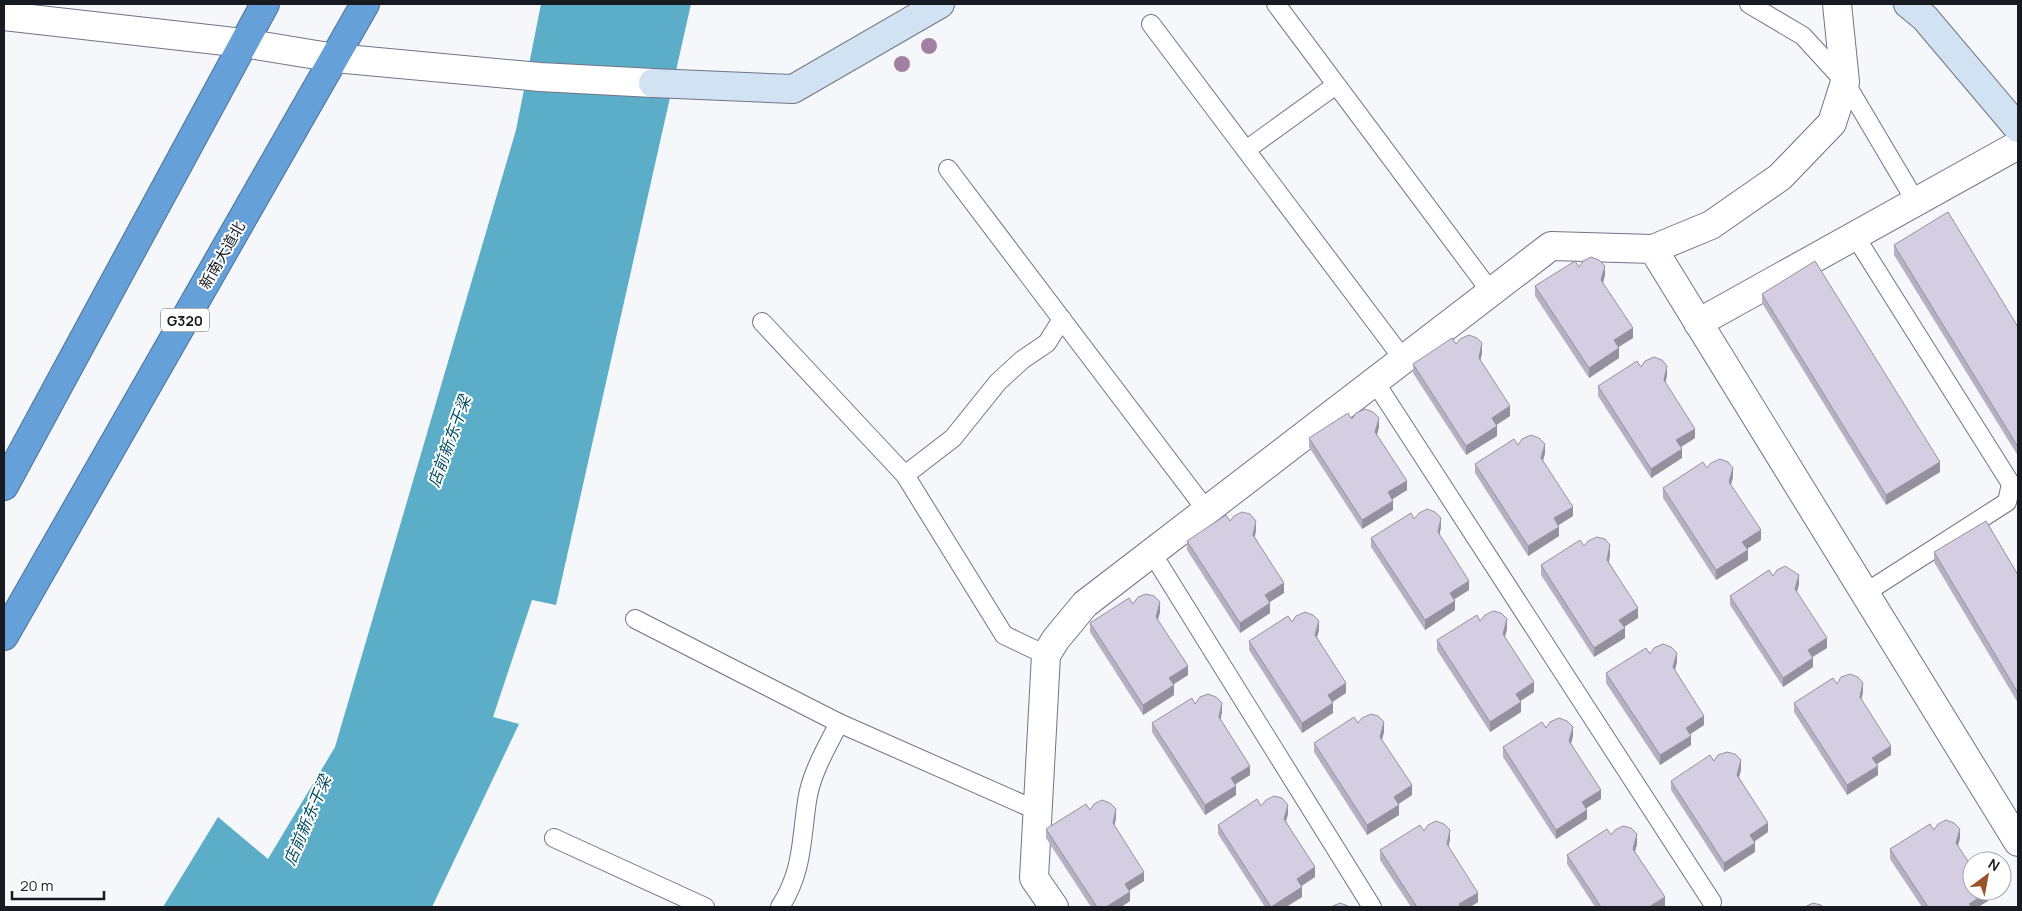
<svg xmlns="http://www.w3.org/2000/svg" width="2022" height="911" viewBox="0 0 2022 911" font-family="Manrope,'Noto Sans SC',sans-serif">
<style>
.water{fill:#5badc8}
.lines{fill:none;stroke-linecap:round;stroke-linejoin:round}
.lane-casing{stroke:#707486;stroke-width:20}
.street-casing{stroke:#707486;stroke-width:30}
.secondary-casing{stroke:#707486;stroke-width:30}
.highway-casing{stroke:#4a7198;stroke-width:30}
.lane{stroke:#fff;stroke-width:18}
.street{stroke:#fff;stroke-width:28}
.secondary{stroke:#d1e2f3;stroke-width:28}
.highway{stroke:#65a0d8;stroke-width:28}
.tree{fill:#a180a2}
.wall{fill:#b7b0c2}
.shaded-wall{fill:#95909e}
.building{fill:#d5cde2;stroke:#95909e}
.labels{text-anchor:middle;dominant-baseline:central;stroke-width:4;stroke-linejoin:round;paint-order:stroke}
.shield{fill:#fff;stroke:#5d5f64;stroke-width:1}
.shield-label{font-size:14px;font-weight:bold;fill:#181a21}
.street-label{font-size:15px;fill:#181a21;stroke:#fff}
.water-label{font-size:16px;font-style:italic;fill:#054f62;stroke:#fff}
</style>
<rect width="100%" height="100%" fill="#f6f7fb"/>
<path class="water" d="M541 4H691L556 605 532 600 493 717 519 724 432 907H163L218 817 268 859 335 747 516 130Z"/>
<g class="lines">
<defs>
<g id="lane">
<path d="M1276 4 1491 292"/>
<path d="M1749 4 1803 36 1845 82 1916 202"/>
<path d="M1151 24 1404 360"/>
<path d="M1246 150 1336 85"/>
<path d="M948 169 1207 511"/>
<path d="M1855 236 2011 484 2007 502 1865 593"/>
<path d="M762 322 905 475 1004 635 1046 655"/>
<path d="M1375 382 1712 902"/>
<path d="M905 475 953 438 998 382 1022 360 1047 343 1062 319"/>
<path d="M1152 553 1372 907"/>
<path d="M635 619 839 723 1038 811"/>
<path d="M554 838 705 907"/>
<path d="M780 907C803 871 801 841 807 801 811 773 827 747 839 723"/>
</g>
<g id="street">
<path d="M4 16 243 43 335 58 540 77 653 83"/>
<path d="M1653 249 1711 225 1780 177 1832 123 1845 82 1837 4"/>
<path d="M1698 323 2018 145"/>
<path d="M1054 907 1034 878 1046 655 1056 639 1085 604 1551 246 1653 249 2018 842"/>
</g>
<g id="secondary">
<path d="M1908 4 1925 18 2018 128"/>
<path d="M653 83 793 89 940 4"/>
</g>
<g id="highway">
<path d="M4 486 265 4"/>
<path d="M4 636 365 4"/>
</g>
</defs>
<use href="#lane" class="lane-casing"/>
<use href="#street" class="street-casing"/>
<use href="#secondary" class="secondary-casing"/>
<use href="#highway" class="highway-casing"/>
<use href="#lane" class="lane"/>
<use href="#street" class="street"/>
<use href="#secondary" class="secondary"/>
<use href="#highway" class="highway"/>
</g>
<g class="tree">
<circle cx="929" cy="46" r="8"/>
<circle cx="902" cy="64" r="8"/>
</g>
<g class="wall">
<path d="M1894 245 2018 327V456L1894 255Z"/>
<path d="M1579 267 1605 275 1603 283 1633 338 1618 347 1619 358 1589 378 1535 296V286Z"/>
<path d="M1762 294 1940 472 1886 505 1762 303Z"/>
<path d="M1456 344 1482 353 1480 360 1510 416 1496 425 1497 436 1466 455 1413 373V364Z"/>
<path d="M1641 367 1667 375 1665 383 1695 438 1681 447 1682 458 1651 478 1598 396V386Z"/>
<path d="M1352 419 1379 427 1377 435 1407 490 1392 499 1393 510 1362 529 1309 447V438Z"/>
<path d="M1518 445 1545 453 1543 461 1573 516 1558 525 1559 536 1528 556 1475 473V464Z"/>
<path d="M1733 477 1731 485 1761 540 1747 549 1748 560 1716 580 1663 498V488Z"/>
<path d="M1414 519 1441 527 1439 535 1469 590 1454 599 1455 610 1425 630 1371 547V538Z"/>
<path d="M1230 521 1256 530 1255 537 1284 593 1270 602V613L1240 633 1187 550V541Z"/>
<path d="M1584 546 1610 555 1609 562 1638 618 1624 627 1625 638 1594 657 1541 575V565Z"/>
<path d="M1934 552 2018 575V703L1934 562Z"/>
<path d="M1773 576 1799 584 1797 592 1827 648 1813 657V667L1783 687 1730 605V596Z"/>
<path d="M1133 604 1160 612 1158 620 1188 675 1174 684V695L1143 715 1090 632V623Z"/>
<path d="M1480 621 1507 629 1505 637 1534 692 1520 701 1521 712 1490 732 1437 650V640Z"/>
<path d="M1292 622 1319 630 1317 637 1346 693 1332 702 1333 713 1302 733 1249 650V641Z"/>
<path d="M1677 662 1675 670 1704 725 1690 734 1691 745 1660 765 1606 683V673Z"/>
<path d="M1837 684 1863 692 1861 700 1891 755 1877 764 1878 775 1847 795 1794 712V703Z"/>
<path d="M1195 704 1222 712 1220 720 1250 775 1235 784 1236 795 1205 815 1152 732V723Z"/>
<path d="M1358 723 1384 732 1382 740 1412 795 1398 804 1399 815 1367 835 1314 752V743Z"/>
<path d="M1546 728 1573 736 1571 744 1601 799 1586 808 1587 819 1556 839 1503 757V747Z"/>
<path d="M1714 761 1741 770 1739 777 1768 832 1754 842 1755 852 1724 872 1671 790V781Z"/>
<path d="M1261 806 1288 814 1286 821 1315 877 1301 886 1302 897 1286 907H1265L1218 834V825Z"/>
<path d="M1116 818 1114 826 1144 881 1130 890V901L1121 907H1091L1046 838V829Z"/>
<path d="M1934 830 1960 838 1958 846 1988 901 1978 907H1922L1890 859V849Z"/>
<path d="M1424 831 1450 839 1448 847 1478 902 1470 907H1411L1380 860V850Z"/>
<path d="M1611 835 1637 844 1635 852 1665 907H1595L1567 864V855Z"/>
</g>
<g class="shaded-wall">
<path d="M1605 266V275L1601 290V280Z"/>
<path d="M1633 328V338L1614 350V340Z"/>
<path d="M1482 343V353L1479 367V358Z"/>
<path d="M1619 348V358L1589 378V368Z"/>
<path d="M1667 366V375L1664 390V380Z"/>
<path d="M1510 406V416L1492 428V418Z"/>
<path d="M1379 418V427L1375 441V432Z"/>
<path d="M1497 426V436L1466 455V446Z"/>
<path d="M1695 429V438L1676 450V440Z"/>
<path d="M1545 444V453L1541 467V458Z"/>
<path d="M1682 449V458L1651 478V469Z"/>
<path d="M1940 462V472L1886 505V495Z"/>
<path d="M1733 468V477L1729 491V482Z"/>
<path d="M1407 481V490L1388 502V492Z"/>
<path d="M1393 501V510L1362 529V520Z"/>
<path d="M1573 507V516L1554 528V518Z"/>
<path d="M1441 518V527L1438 542V532Z"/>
<path d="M1256 521V530L1253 544V535Z"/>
<path d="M1559 527V536L1528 556V546Z"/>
<path d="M1761 530V540L1742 552V542Z"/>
<path d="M1610 545V555L1607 569V560Z"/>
<path d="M1748 550V560L1716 580V570Z"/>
<path d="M1799 575V584L1795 599V589Z"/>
<path d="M1469 581V590L1450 602V593Z"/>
<path d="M1284 583V593L1265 605V595Z"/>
<path d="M1455 601V610L1425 630V620Z"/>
<path d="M1160 602V612L1156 626V617Z"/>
<path d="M1270 603V613L1240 633V623Z"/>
<path d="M1638 608V618L1619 630V620Z"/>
<path d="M1507 619V629L1503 644V634Z"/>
<path d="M1319 621V630L1315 644V635Z"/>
<path d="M1625 628V638L1594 657V648Z"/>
<path d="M1827 638V648L1808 659V650Z"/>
<path d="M1677 653V662L1673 676V667Z"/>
<path d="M1813 658V667L1783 687V678Z"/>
<path d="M1188 666V675L1169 687V678Z"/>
<path d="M1534 682V692L1516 704V694Z"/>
<path d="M1346 683V693L1328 705V695Z"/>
<path d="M1863 683V692L1860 706V697Z"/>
<path d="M1174 685V695L1143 715V705Z"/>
<path d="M1521 702V712L1490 732V722Z"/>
<path d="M1222 703V712L1219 727V717Z"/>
<path d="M1333 703V713L1302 733V723Z"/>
<path d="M1704 716V725L1686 737V728Z"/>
<path d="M1384 722V732L1380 746V737Z"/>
<path d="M1573 727V736L1569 751V741Z"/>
<path d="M1691 736V745L1660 765V755Z"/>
<path d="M1891 746V755L1872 767V758Z"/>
<path d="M1741 760V770L1737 784V775Z"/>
<path d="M1250 766V775L1231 787V778Z"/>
<path d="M1878 766V775L1847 795V785Z"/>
<path d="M1412 785V795L1394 807V797Z"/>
<path d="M1236 786V795L1205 815V805Z"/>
<path d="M1601 790V799L1582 811V802Z"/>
<path d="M1288 805V814L1284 828V819Z"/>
<path d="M1399 805V815L1367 835V825Z"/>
<path d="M1116 809V818L1113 833V823Z"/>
<path d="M1587 810V819L1556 839V830Z"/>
<path d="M1768 823V832L1750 844V835Z"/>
<path d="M1960 829V838L1956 853V843Z"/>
<path d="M1450 830V839L1447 854V844Z"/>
<path d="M1637 834V844L1633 858V849Z"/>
<path d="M1755 843V852L1724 872V863Z"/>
<path d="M1315 867V877L1297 889V879Z"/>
<path d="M1144 872V881L1125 893V884Z"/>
<path d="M1302 887V897L1286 907H1271Z"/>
<path d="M1130 892V901L1121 907H1106Z"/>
<path d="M1988 892V901L1978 907H1969V904Z"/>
<path d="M1478 893V902L1470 907H1459V904Z"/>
<path d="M1665 897V907H1649Z"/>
</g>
<g class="building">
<path d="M1948 212 2018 327V447L1894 245Z"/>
<path d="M1591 257 1599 260 1605 266 1601 280 1633 328 1614 340 1619 348 1589 368 1535 286 1575 261 1579 267 1583 261Z"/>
<path d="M1815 261 1940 462 1886 495 1762 294Z"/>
<path d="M1469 335 1477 338 1482 343 1479 358 1510 406 1492 418 1497 426 1466 446 1413 364 1452 338 1456 344 1460 339Z"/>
<path d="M1654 357 1662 360 1667 366 1664 380 1695 429 1676 440 1682 449 1651 469 1598 386 1637 361 1641 367 1645 361Z"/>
<path d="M1365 409 1373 412 1379 418 1375 432 1407 481 1388 492 1393 501 1362 520 1309 438 1348 413 1352 419 1356 413Z"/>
<path d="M1531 435 1539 438 1545 444 1541 458 1573 507 1554 518 1559 527 1528 546 1475 464 1514 439 1518 445 1522 439Z"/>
<path d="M1720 459 1728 462 1733 468 1729 482 1761 530 1742 542 1748 550 1716 570 1663 488 1703 462 1707 468 1711 463Z"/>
<path d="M1427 509 1435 512 1441 518 1438 532 1469 581 1450 593 1455 601 1425 620 1371 538 1411 513 1414 519 1419 513Z"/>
<path d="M1242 512 1250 514 1256 521 1253 535 1284 583 1265 595 1270 603 1240 623 1187 541 1226 515 1230 521 1234 516Z"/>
<path d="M1986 521 2018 575V693L1934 552Z"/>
<path d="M1597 537 1605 539 1610 545 1607 560 1638 608 1619 620 1625 628 1594 648 1541 565 1580 540 1584 546 1588 541Z"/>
<path d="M1785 566 1799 575 1795 589 1827 638 1808 650 1813 658 1783 678 1730 596 1769 570 1773 576 1777 570Z"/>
<path d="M1146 594 1154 596 1160 602 1156 617 1188 666 1169 678 1174 685 1143 705 1090 623 1129 598 1133 604 1138 597Z"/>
<path d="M1493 611 1501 613 1507 619 1503 634 1534 682 1516 694 1521 702 1490 722 1437 640 1477 615 1480 621 1485 615Z"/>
<path d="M1305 612 1313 615 1319 621 1315 635 1346 683 1328 695 1333 703 1302 723 1249 641 1288 616 1292 622 1296 616Z"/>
<path d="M1663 644 1671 647 1677 653 1673 667 1704 716 1686 728 1691 736 1660 755 1606 673 1646 648 1650 654 1654 648Z"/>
<path d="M1850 674 1858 677 1863 683 1860 697 1891 746 1872 758 1878 766 1847 785 1794 703 1833 678 1837 684 1841 677Z"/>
<path d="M1208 694 1216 697 1222 703 1219 717 1250 766 1231 778 1236 786 1205 805 1152 723 1192 698 1195 704 1200 697Z"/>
<path d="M1371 714 1378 716 1384 722 1380 737 1412 785 1394 797 1399 805 1367 825 1314 743 1354 717 1358 723 1362 718Z"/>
<path d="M1559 718 1567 721 1573 727 1569 741 1601 790 1582 802 1587 810 1556 830 1503 747 1542 722 1546 728 1550 722Z"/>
<path d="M1727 752 1735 754 1741 760 1737 775 1768 823 1750 835 1755 843 1724 863 1671 781 1710 755 1714 761 1718 755Z"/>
<path d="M1274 796 1282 798 1288 805 1284 819 1315 867 1297 879 1302 887 1271 907 1218 825 1257 799 1261 806 1266 800Z"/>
<path d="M1102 800 1110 803 1116 809 1113 823 1144 872 1125 884 1130 892 1106 907H1097L1046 829 1086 804 1090 810 1094 804Z"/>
<path d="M1946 820 1954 823 1960 829 1956 843 1972 867V891L1988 892 1969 904 1972 907H1928L1890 849 1930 824 1934 830 1938 824Z"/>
<path d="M1436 821 1444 824 1450 830 1447 844 1478 893 1459 904 1461 907H1417L1380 850 1420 825 1424 831 1428 825Z"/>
<path d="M1623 826 1631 828 1637 834 1633 849 1665 897 1649 907H1601L1567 855 1607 829 1611 835 1615 830Z"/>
<path d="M1340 903 1348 906 1349 907H1331Z"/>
<path d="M1813 903 1821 905 1823 907H1805Z"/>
</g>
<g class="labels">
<rect class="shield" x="161" y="308.5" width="48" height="23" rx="4"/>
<g class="shield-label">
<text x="185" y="320">G320</text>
</g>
<g class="street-label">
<text transform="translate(222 255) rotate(-60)">新南大道北</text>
</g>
<g class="water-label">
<text transform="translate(449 441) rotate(-70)">店前新东干梁</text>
<text transform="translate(307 820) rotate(-67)">店前新东干梁</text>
</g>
</g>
<rect width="2022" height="911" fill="none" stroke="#181a21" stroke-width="10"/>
<g transform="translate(1987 876) rotate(32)"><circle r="24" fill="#ffffff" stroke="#a3a3a6"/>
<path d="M0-4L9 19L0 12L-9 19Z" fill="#995529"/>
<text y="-8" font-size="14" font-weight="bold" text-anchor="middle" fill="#181a21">N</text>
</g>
<path d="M12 891v8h92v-8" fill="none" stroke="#181a21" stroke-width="2.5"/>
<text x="20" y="891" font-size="15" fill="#181a21" stroke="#ffffff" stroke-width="4" paint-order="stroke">20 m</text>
</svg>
